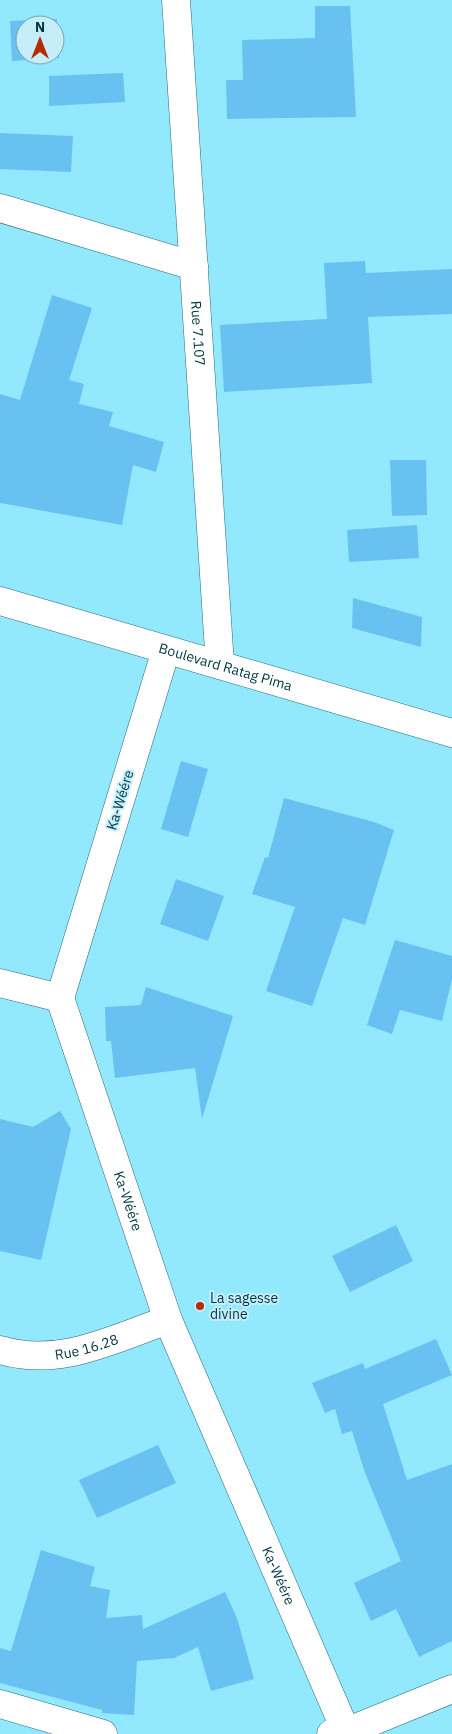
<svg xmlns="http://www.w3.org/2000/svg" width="452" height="1734" viewBox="0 0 452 1734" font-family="'IBM Plex Sans',sans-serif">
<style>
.building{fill:#69c1f2;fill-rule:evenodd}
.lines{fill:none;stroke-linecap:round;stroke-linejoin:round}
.minor-casing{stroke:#2c6977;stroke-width:29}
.tertiary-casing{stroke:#2c6977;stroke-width:29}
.minor{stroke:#fff;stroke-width:28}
.tertiary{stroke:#fff;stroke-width:28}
.poi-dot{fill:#b62c00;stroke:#c6eef9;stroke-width:2}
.labels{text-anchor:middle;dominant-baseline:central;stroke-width:4;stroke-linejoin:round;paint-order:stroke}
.street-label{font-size:14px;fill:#003742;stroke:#c6eef9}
.poi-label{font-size:14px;fill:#003742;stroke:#c6eef9;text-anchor:start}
</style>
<rect width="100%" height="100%" fill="#92e8fd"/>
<g class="building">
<path d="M315 6H350L356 117 227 119 226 80H243L242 40 315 38Z"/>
<path d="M57 19 59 58 12 61 10 21ZM25 25H55V55H25Z"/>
<path d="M123 73 125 102 49 106V76Z"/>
<path d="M0 133 73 136 71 172 0 169Z"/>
<path d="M365 261 366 273 452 269V314L368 317 372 383 224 392 220 325 327 319 324 263Z"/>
<path d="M52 295 92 308 69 380 84 384 79 404 113 412 109 426 164 442 156 472 133 465 122 525 0 503V394L20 400Z"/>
<path d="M390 460H426L427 515 392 516Z"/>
<path d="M417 525 419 558 349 562 347 530Z"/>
<path d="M353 598 422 617 421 647 352 628Z"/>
<path d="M181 761 208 769 188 837 161 829Z"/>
<path d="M284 798 374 822 394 830 365 925 343 918 312 1006 266 991 295 907 252 894 265 857 268 858Z"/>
<path d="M176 879 224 896 208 941 160 924Z"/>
<path d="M395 940 452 956V979L442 1021 400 1010 392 1034 367 1025Z"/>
<path d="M146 987 233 1016 202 1119 195 1068 115 1078 111 1041H106L105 1007 141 1005Z"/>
<path d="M60 1111 71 1129 41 1260 0 1251V1119L33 1127Z"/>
<path d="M396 1225 413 1261 350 1292 332 1256Z"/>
<path d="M436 1339 452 1375 383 1404 407 1480 452 1464V1641L419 1657 396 1609 371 1621 354 1583 401 1561 364 1470 352 1431 342 1434 335 1409 325 1413 312 1383 363 1363 365 1369Z"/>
<path d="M158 1445 176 1483 97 1518 79 1480Z"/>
<path d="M41 1550 95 1567 90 1586 110 1590 106 1618 142 1615 143 1629 225 1592 237 1618 254 1679 211 1691 198 1647 174 1658 137 1661 134 1715 102 1713V1710L0 1683V1648L11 1651Z"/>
</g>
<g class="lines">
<defs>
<g id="minor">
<path id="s1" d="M176 0 220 665"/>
<path d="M0 208 194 266"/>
<path id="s2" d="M166 650 60 998 168 1320 347 1734"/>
<path d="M0 983 60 998"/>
<path id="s3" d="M0 1350C60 1368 112 1339 168 1320"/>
<path d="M0 1704 103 1734"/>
<path d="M331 1734 346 1732 452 1689"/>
</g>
<g id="tertiary">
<path id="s4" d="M0 601 452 733"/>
</g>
</defs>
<use href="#minor" class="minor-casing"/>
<use href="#tertiary" class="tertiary-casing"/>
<use href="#minor" class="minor"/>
<use href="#tertiary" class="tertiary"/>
</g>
<circle class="poi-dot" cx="200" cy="1306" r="5"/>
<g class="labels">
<g class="street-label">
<text stroke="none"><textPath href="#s1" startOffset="334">Rue 7.107</textPath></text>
<text stroke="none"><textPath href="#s4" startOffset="235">Boulevard Ratag Pima</textPath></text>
<text transform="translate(120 800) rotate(-73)">Ka-Wéére</text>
<text stroke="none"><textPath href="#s2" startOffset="578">Ka-Wéére</textPath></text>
<text stroke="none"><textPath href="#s3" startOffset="88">Rue 16.28</textPath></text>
<text stroke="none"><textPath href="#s2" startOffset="982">Ka-Wéére</textPath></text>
</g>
<g class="poi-label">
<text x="210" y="1298">La sagesse<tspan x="210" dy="16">divine</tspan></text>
</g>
</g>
<g transform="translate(40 40)"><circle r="24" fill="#c6eef9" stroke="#77a5b0"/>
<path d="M0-4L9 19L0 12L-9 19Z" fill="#b62c00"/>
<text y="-8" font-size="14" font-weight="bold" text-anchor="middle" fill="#003742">N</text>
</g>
</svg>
